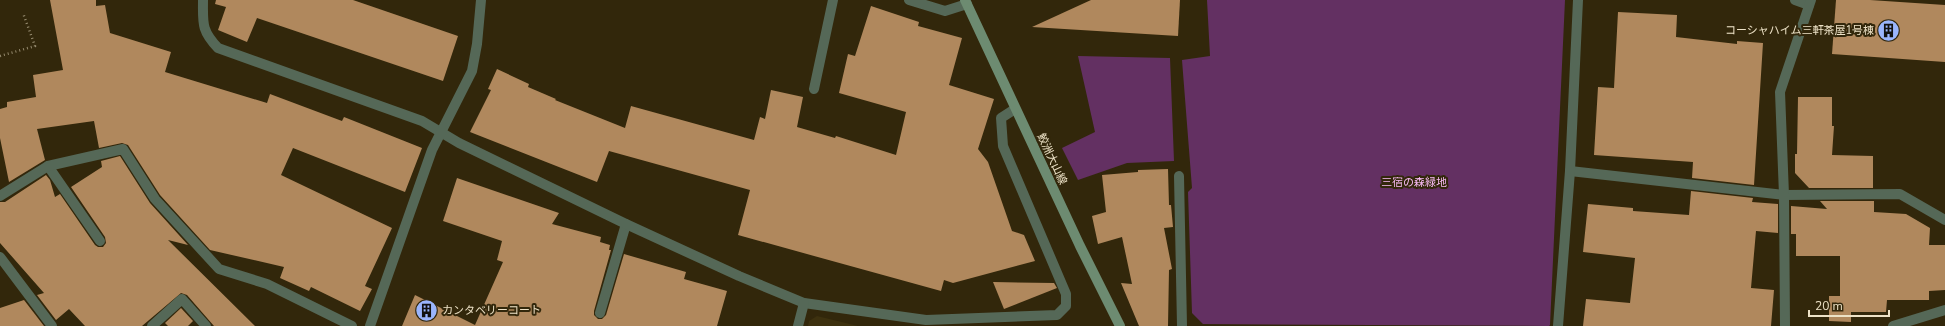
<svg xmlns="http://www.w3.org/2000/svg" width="1945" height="326" viewBox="0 0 1945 326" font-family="'Nunito Sans','Noto Sans JP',sans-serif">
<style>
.built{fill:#3d310f}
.green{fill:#633062}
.building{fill:#b0885d}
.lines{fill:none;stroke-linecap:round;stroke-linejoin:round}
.path{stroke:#958a6e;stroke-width:2.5;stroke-dasharray:1 3;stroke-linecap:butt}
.lane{stroke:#556857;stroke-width:10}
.street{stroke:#556857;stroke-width:10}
.secondary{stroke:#6d8b71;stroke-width:10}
.labels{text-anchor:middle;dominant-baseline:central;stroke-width:4;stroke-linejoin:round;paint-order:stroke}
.poi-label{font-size:11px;fill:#ede2c7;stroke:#32270b;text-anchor:end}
.street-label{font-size:11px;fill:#ede2c7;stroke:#32270b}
.park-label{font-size:11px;fill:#f9bbf6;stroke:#32270b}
</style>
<rect width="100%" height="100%" fill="#32270b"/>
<path class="built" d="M817 316 858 326H808L809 321Z"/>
<g class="green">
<path d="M1207 0H1565L1550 325 1549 326 1203 324 1192 313 1188 192 1192 188 1182 60 1210 56Z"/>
<path d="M1078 56 1170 58 1174 161 1127 163 1078 180 1062 148 1095 132Z"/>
</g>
<g class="building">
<path d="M50 0H96V6L105 5 110 33 171 52 165 72 267 103 270 94 342 121 344 117 422 148 405 192 293 148 281 175 392 228 365 286 372 289 360 311 311 287 309 291 280 278 284 267 210 250 160 195 128 145 122 143 99 148 94 121 37 129 45 160 9 182 0 138V109L7 107V102L36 97 33 75 63 70Z"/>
<path d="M216 0H353L458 36 443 81 257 18 247 42 218 30 226 7 215 4Z"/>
<path d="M1091 0H1180L1178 36 1032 27Z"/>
<path d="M1836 0H1870L1945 5V62L1832 54Z"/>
<path d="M871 6 919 22 918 26 962 38 949 85 994 99 978 149 988 162 1012 231 1024 235 1035 261 953 283 944 280 941 291 738 235 750 190 609 151 597 182 470 132 491 90 488 89 497 69 529 84 528 87 556 99 555 100 625 128 631 106 754 140 760 117 765 119 771 90 803 97 797 127 835 138 836 136 896 155 906 112 839 93 848 54 855 56Z"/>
<path d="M1618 12 1677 15 1676 37 1737 44V41L1763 43 1754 185 1692 178 1693 162 1594 155 1598 87 1614 88Z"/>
<path d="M1798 97H1832V126H1834L1832 155 1873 156V188H1809L1795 173V154H1797Z"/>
<path d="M120 156 150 203 188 245 168 240 255 326H214L187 295 181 293 142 326H85L69 309 56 320 37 295 44 293 0 243V202H5L46 175 50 180 55 197 60 194 95 245 98 247H103L106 243 105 237 71 187 102 167 101 161Z"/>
<path d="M1168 169 1169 205H1171L1173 227 1164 228 1172 269 1169 270 1168 326H1139L1121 283 1132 284 1122 237 1098 244 1092 216 1106 212 1102 175 1138 172V170Z"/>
<path d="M457 178 559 213 552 224 601 237 600 242 610 245 609 250H611L594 311V315L598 319H602L606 315 624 254 686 272 684 279 727 291 717 326H402L415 295 475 325 503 262 497 260 502 241 443 221Z"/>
<path d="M1691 191 1753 198 1752 202 1778 204V233L1756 231 1751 288 1774 290 1771 326H1583L1586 299 1630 303 1635 258 1583 252 1588 204 1633 208V211L1689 215Z"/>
<path d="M1820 201H1874V212L1906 214 1930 228 1929 245H1945V290L1929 291V300H1887L1886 312H1851V322L1829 321V296H1840V256H1796V234H1791V206L1827 209Z"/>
<path d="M993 282 1054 283 1057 288 1004 309Z"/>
<path d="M24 300 44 326H0V308Z"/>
<path d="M181 308 193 321 188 326H168L165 323Z"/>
</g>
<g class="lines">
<path class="path" d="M0 56 35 46 23 13"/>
<g class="lane">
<path d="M48 166 100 241"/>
<path d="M0 196 48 166 123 149 155 199 219 269 267 284 352 326"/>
<path d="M600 313 626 224"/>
<path d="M152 326 182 299 206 326"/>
</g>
<g class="street">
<path d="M203 0C203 23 201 30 218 48L422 121 459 143 626 224 739 276 804 303 926 320 1057 315 1066 306V294L1003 146 1001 118 1015 109"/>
<path d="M909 0 945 11 967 4"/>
<path d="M1795 0 1809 5"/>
<path d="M814 89 833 0"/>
<path d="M1570 171 1784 195 1900 194 1945 220"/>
<path d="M1179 176 1182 326"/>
<path d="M0 257 52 326"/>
<path d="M370 326 432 150 472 71 477 44 481 0"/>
<path d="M798 326 804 303"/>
<path d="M1558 326 1570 171 1578 0"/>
<path d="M1785 326 1784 195 1780 92 1811 0"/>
<path d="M1893 326 1945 310"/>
</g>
<path class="secondary" d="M965 0 1080 246 1120 326"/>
</g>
<defs>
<symbol id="building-disc" viewBox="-11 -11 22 22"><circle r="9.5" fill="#9ab5fd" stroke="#32270b"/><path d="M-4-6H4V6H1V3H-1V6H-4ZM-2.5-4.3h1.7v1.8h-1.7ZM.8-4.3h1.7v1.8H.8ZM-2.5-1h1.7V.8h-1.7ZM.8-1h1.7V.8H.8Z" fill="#111"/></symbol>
</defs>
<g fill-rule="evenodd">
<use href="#building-disc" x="1876" y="18" width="25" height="25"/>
<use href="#building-disc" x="414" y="298" width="25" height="25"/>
</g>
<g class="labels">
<g class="poi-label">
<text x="1874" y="30">コーシャハイム三軒茶屋1号棟</text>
<text x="442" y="310" text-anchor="start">カンタベリーコート</text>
</g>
<g class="street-label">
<text transform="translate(1052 159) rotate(65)">鮫洲大山線</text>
</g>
<g class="park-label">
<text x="1414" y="182">三宿の森緑地</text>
</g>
</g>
<path d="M1809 310v6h80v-6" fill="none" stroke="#ede2c7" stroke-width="2"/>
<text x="1815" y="310" font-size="12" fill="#ede2c7" stroke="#32270b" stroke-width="3" paint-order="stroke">20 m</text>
</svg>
